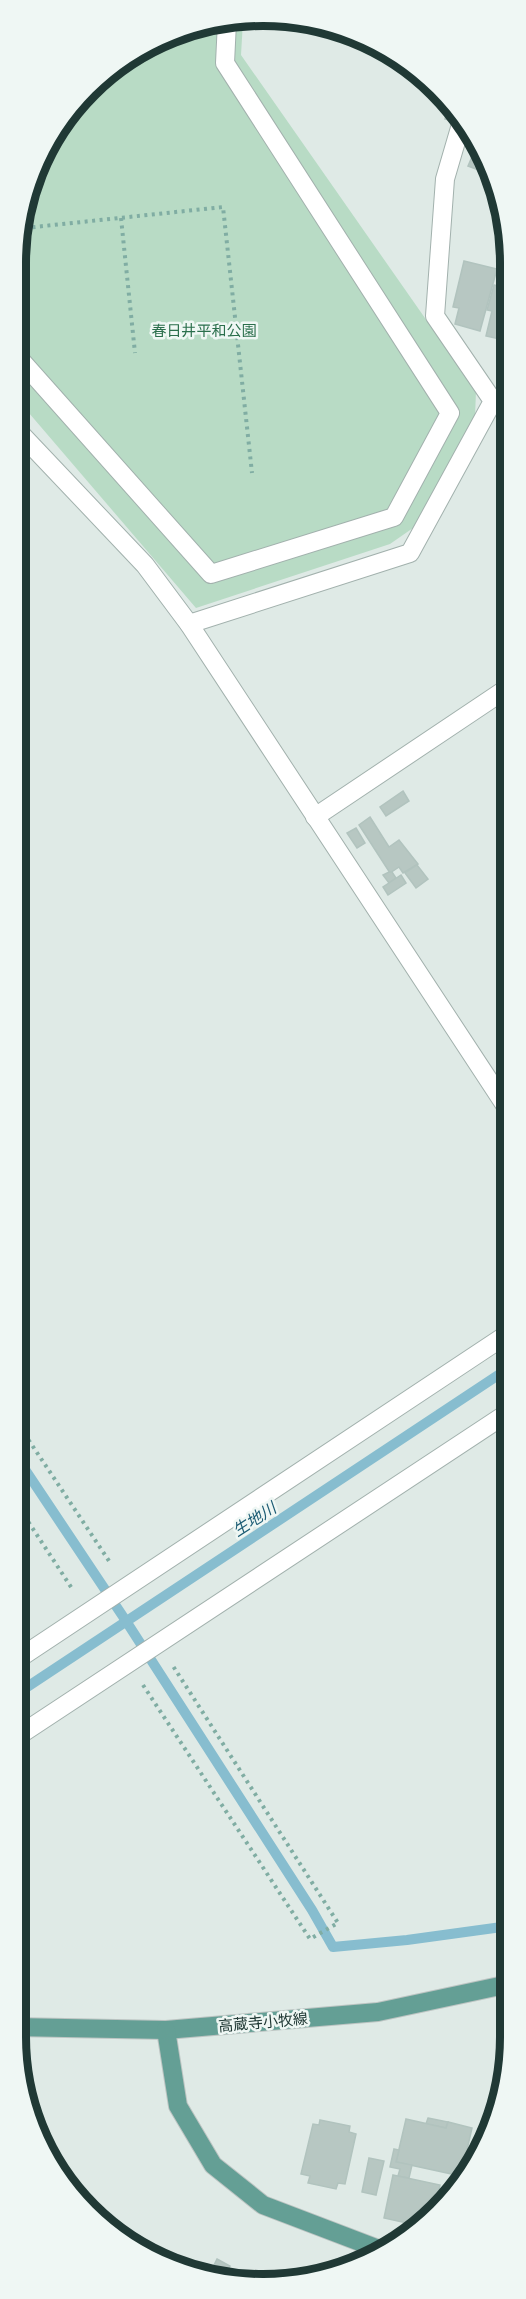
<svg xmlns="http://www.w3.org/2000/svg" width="526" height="2299" viewBox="0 0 526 2299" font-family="Inter,'Noto Sans JP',sans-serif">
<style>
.green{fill:#b8dbc5}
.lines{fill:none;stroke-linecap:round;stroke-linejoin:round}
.stream{stroke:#87bdcf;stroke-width:10}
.building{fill:#b7c7c2;stroke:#b1c3be;stroke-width:1.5}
.minor-casing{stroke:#a2b1ad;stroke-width:20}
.major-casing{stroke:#bcc4c2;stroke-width:20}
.path{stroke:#80ada3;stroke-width:4;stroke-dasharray:3 4.5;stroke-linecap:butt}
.minor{stroke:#fff;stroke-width:18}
.major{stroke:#649f95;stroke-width:18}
.labels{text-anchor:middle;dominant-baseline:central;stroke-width:5;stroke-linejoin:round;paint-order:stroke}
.park-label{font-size:15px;fill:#2b6f4c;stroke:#eff7f4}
.street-label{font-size:15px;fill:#203935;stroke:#eff7f4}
.water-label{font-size:16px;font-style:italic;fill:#1c5c74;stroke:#eff7f4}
.rim{fill:none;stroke:#203935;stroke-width:8}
</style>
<rect width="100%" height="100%" fill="#dfeae6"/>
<path class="green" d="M243 21 241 55 476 391 475 417 413 528 390 544 196 608 17 399V230L48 139 112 66 199 23Z"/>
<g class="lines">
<g class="stream">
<path d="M16 1456 126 1621 312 1910 333 1947 407 1940 509 1926"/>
<path d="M15 1695 509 1368"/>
</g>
</g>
<g class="building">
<path d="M448 109 452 110 449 120 445 119Z"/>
<path d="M478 143 486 154 492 175 468 166Z"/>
<path d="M464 261 497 269 480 331 455 324 459 308 453 307Z"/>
<path d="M494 285 509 289V341L486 336 492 311 487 310Z"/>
<path d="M403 791 409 801 386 816 380 807Z"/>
<path d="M370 817 389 847 399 840 418 864 403 873 399 867 390 873 359 825Z"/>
<path d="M356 828 365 843 357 848 347 833Z"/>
<path d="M417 865 428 879 416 888 405 873Z"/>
<path d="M389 872H392L396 878 389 883 383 875Z"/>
<path d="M401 875 406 883 388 895 383 887Z"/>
<path d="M428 2118 448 2122 446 2128 426 2124Z"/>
<path d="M406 2119 446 2128 448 2122 472 2128 461 2176 396 2162Z"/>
<path d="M320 2120 350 2126 349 2132 356 2134 345 2184 338 2183 336 2189 308 2183 310 2176 301 2174 313 2124 319 2125Z"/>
<path d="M394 2149 399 2150 396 2162 412 2165 409 2178 398 2176 400 2169 390 2167Z"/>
<path d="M369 2158 384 2161 376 2195 362 2192Z"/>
<path d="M393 2175 440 2185 439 2190 450 2192 420 2226 384 2218Z"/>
<path d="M217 2259 230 2266 227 2273 213 2267Z"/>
<path d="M206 2264 231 2275 230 2279 202 2272Z"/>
<path d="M243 2276 257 2282 246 2283 240 2282Z"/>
</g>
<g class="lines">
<defs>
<g id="minor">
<path d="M17 356 211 574 394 517 450 413 225 63 227 22"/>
<path d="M17 430 145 565 189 624 509 1111"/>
<path d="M189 624 410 553 493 401 435 316 445 179 462 121"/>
<path d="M315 817 509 687"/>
<path d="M15 1661 509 1333"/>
<path d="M15 1738 509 1412"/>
</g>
<g id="major">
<path d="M15 2027 166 2030 378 2012 509 1984"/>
<path d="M166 2030 178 2106 213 2165 263 2205 381 2250"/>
</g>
</defs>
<use href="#minor" class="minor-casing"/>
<use href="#major" class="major-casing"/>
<g class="path">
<path d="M121 218 135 353"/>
<path d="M25 228 223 207 252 473"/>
<path d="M16 1421 111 1564"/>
<path d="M16 1503 73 1590"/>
<path d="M143 1685 310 1939 338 1923 173 1666"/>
</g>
<use href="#minor" class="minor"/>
<use href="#major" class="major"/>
</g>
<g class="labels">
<g class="park-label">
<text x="204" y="330">春日井平和公園</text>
</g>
<g class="street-label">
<text transform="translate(263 2022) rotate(-5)">高蔵寺小牧線</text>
</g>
<g class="water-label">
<text transform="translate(254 1519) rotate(-33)">生地川</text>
</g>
</g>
<path d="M0 0H526V2299H0ZM263 26H263A237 237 0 0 1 500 263V2037A237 237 0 0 1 263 2274H263A237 237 0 0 1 26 2037V263A237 237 0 0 1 263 26Z" fill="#eff7f4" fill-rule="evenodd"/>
<path class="rim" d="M263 26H263A237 237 0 0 1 500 263V2037A237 237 0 0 1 263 2274H263A237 237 0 0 1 26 2037V263A237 237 0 0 1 263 26Z"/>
</svg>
